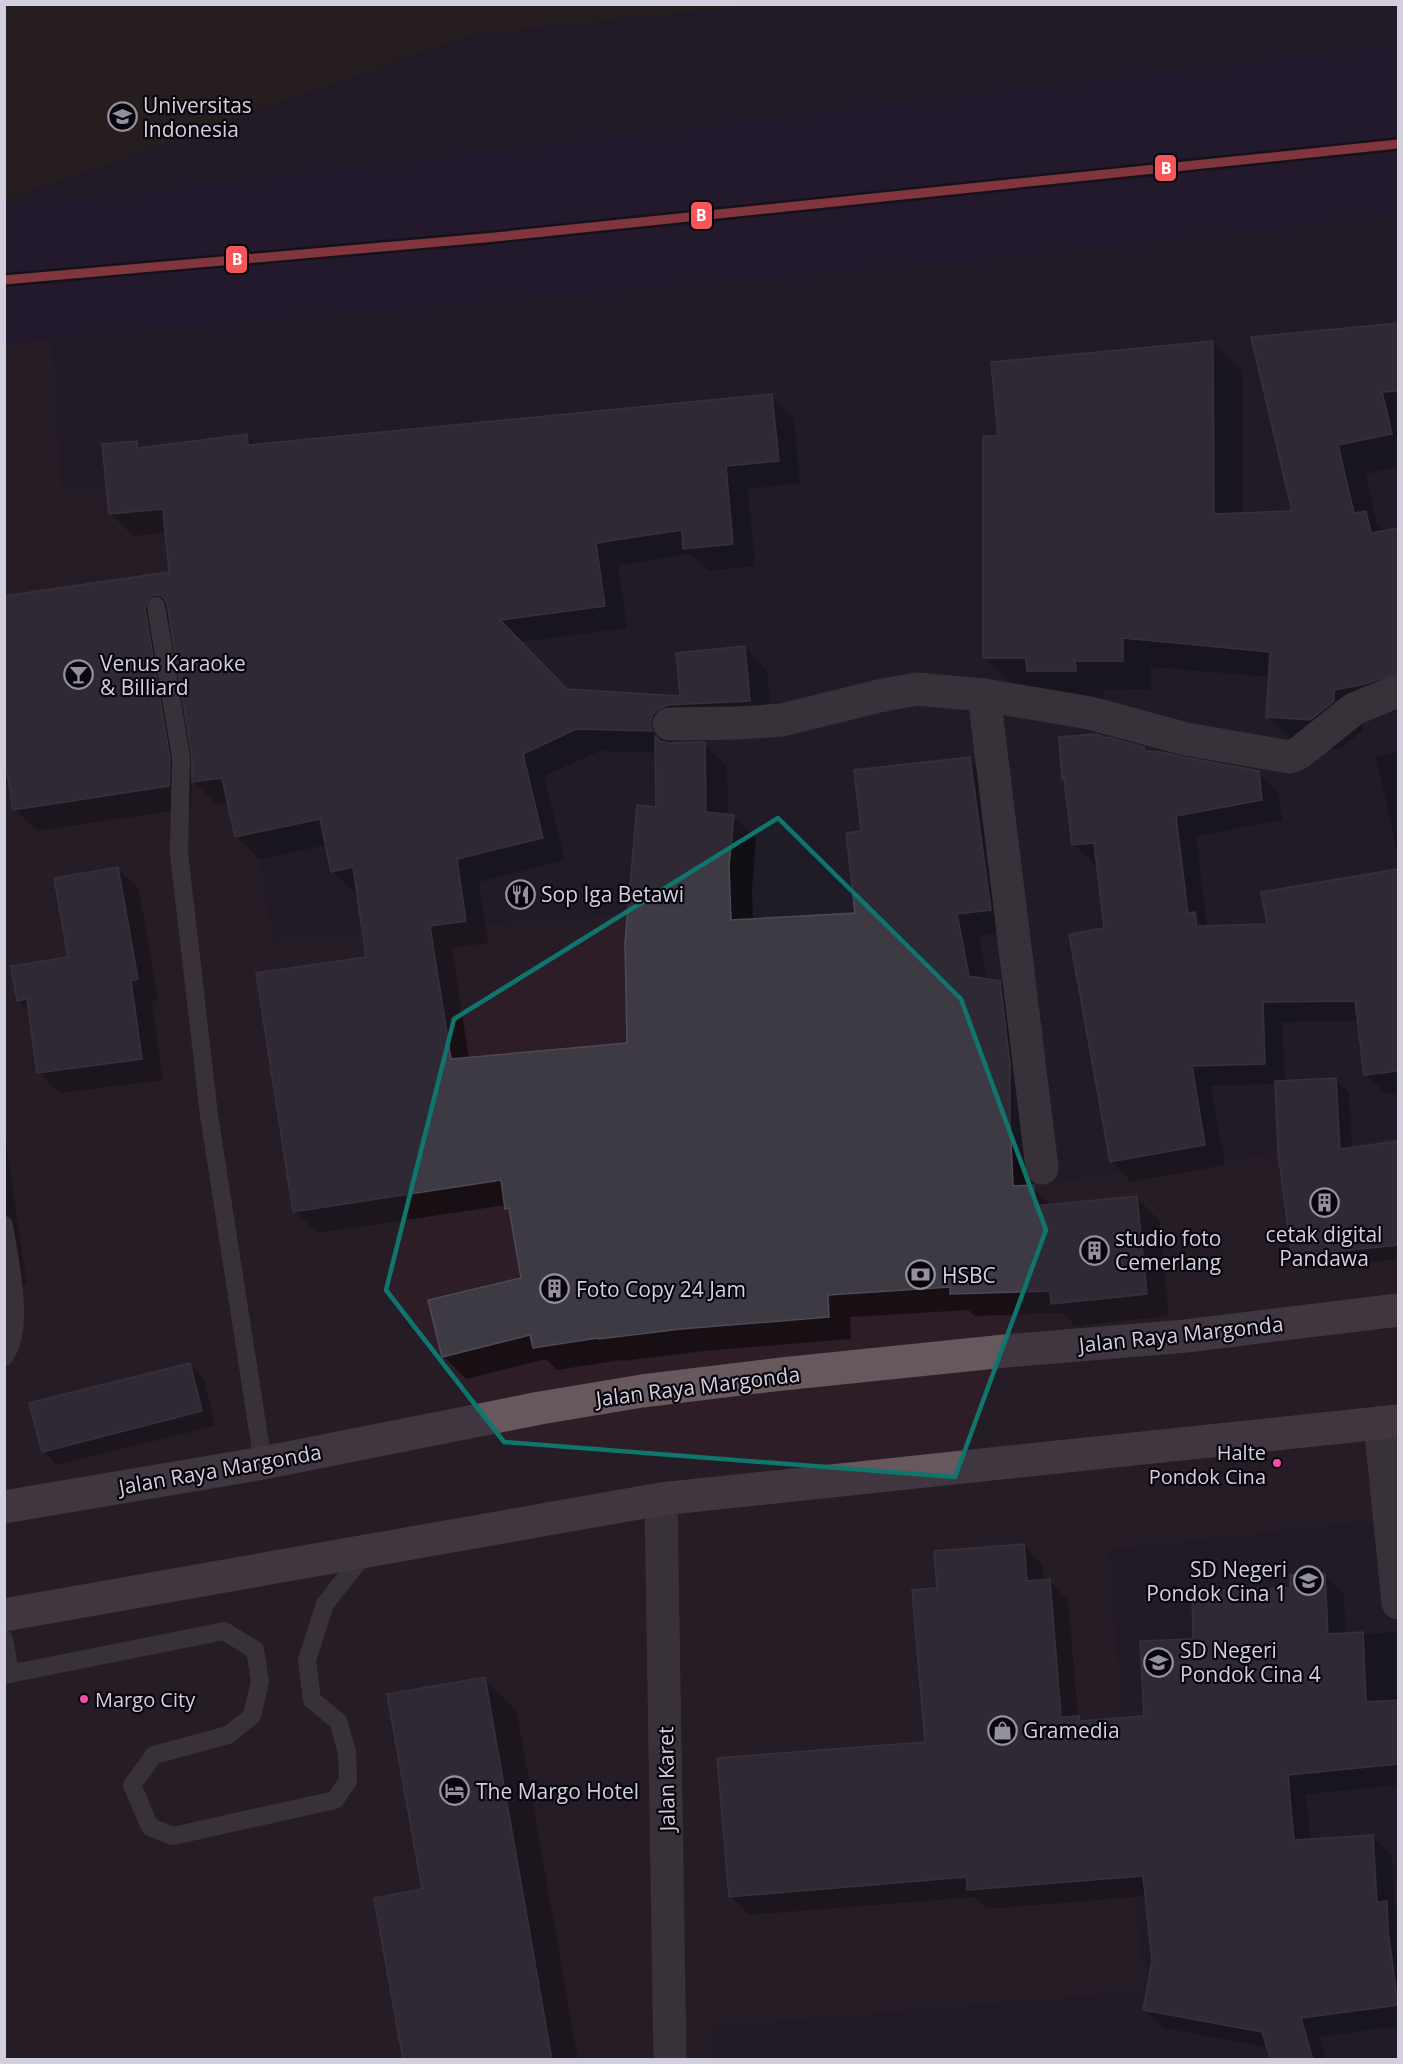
<svg xmlns="http://www.w3.org/2000/svg" width="1403" height="2064" viewBox="0 0 1403 2064" font-family="'Open Sans',sans-serif">
<style>
.commercial{fill:#2c1d26}
.built{fill:#241a33}
.education{fill:#2c1f17}
.shadow{fill:#0007;fill-rule:evenodd}
.building{fill:#3e3a44;stroke:#4e4a54;stroke-width:1.5}
.lines{fill:none;stroke-linecap:round;stroke-linejoin:round}
.lane{stroke:#584d53;stroke-width:18}
.street{stroke:#584d53;stroke-width:33}
.primary{stroke:#67585d;stroke-width:33}
.rail-1-casing{stroke:#08050d;stroke-width:14}
.rail-1{stroke:#f6565a;stroke-width:9}
.marked{fill:none;stroke:#0f766e;stroke-width:4.5;stroke-linejoin:round}
.bus-dot{fill:#f54da8;stroke:#08050d;stroke-width:2}
.labels{text-anchor:middle;dominant-baseline:central;stroke-width:4.5;stroke-linejoin:round;paint-order:stroke}
.bus-label{font-size:20px;fill:#d4cfdd;stroke:#08050d;text-anchor:end}
.poi-label{font-size:21px;fill:#d4cfdd;stroke:#08050d;text-anchor:start}
.street-label{font-size:21px;fill:#d4cfdd;stroke:#08050d}
.line-badge{stroke:#08050d;stroke-width:2}
.badge-label{font-size:16px;text-anchor:middle;font-weight:bold;fill:#fff}
</style>
<rect width="100%" height="100%" fill="#201c27"/>
<path class="commercial" d="M49 295 62 489 197 475 273 939 644 913 678 1230 1398 1138V1518L1109 1550 1144 1991 712 2027 711 2059H5L4 300Z"/>
<path class="built" d="M1398 44V216L976 261 136 331 83 334 5 344V208Z"/>
<path class="education" d="M4 5 5 4 754 5 473 34 5 200Z"/>
<g class="shadow">
<path d="M1398 324V467L1366 474 1377 524 1386 532 1398 530V711L1363 718 1362 731 1340 749 1297 746 1268 717 1270 677 1151 667V689L1103 690 1104 699 1057 700 1044 687H1014L985 658 1000 437 1213 342 1242 371V514L1294 512 1253 339Z"/>
<path d="M771 396 794 419 800 483 748 489 755 566 708 571 691 554 618 565 627 628 520 642 567 691 682 698 745 648 767 670 772 723 675 737 673 744H704L727 766 728 816H733L756 839 752 890 753 921 857 914 862 832 969 759 992 781 1013 932 979 936 987 980 999 982 1022 1005 1034 1188 1052 1206 1136 1197 1159 1220 1169 1316 1075 1326 1063 1313 975 1316 968 1310 850 1317 851 1339 704 1351 623 1361 621 1360 557 1370 546 1359 466 1379 443 1356 522 1279 511 1212 506 1205 318 1233 295 1211 368 958 359 893 356 894 333 871 327 845 259 859 236 837 229 802 216 804 193 781 194 756 171 620 168 624 167 631 192 781 191 808 37 831 14 809 4 744 170 573 166 533 133 536 110 513 137 442 143 449 247 436 256 445ZM600 751 657 753 658 809 629 1044 469 1059 452 948 488 943 479 882 565 860 544 776Z"/>
<path d="M1101 737 1144 749 1148 752 1258 772 1278 792 1282 820 1196 836 1207 926 1269 925 1263 893 1398 871V1093L1386 1094 1366 1074 1359 1021 1282 1022 1285 1082 1335 1079 1349 1093 1352 1149 1398 1142V1259L1307 1269 1293 1255 1276 1084 1211 1086 1225 1165 1131 1182 1111 1161 1106 929 1098 864H1094L1074 844 1066 780 1064 778Z"/>
<path d="M1398 752V855L1376 757Z"/>
<path d="M117 868 139 890 158 1000 152 1002 163 1080 60 1093 39 1072 30 1012 18 1000 70 958Z"/>
<path d="M4 1127 27 1285 4 1288Z"/>
<path d="M189 1365 204 1379 215 1426 57 1465 43 1451Z"/>
<path d="M1024 1546 1043 1565 1044 1581H1049L1068 1600 1078 1717 1084 1722 1146 1717 1195 1641 1292 1589 1325 1575 1344 1594 1346 1635 1398 1632V1785L1306 1794 1311 1840 1373 1837 1392 1856 1395 1911 1398 1915V2026L1319 2037 1326 2060H1273L1267 2042 1265 2047 1163 2028 1144 2009 1153 1961 1147 1896 987 1909 975 1897 749 1915 730 1896 927 1743 939 1590Z"/>
<path d="M485 1679 517 1712 578 2060H404Z"/>
</g>
<g class="building">
<path d="M1398 323V391L1382 392 1392 434 1338 445 1354 513 1366 511 1371 533 1398 528V673L1365 684 1334 690V701L1310 720 1266 717 1270 652 1123 638V661H1075L1076 671H1027L1026 658H983V436H998L991 362 1213 341 1214 514 1292 511 1251 337Z"/>
<path d="M772 394 779 461 726 466 733 544 683 549 682 530 596 543 605 606 500 620 567 689 680 696 676 653 745 646 750 701 668 705 660 708 653 714 650 724 652 731 576 729 523 754 543 838 457 859 466 921 430 926 451 1059 627 1043 625 943 637 805 656 807 655 736 660 741 669 743 705 742 706 812 734 815 729 866 731 920 855 913 846 833 861 831 854 770 970 757 991 910 957 914 969 976 1000 981 1010 1064V1118L1013 1186 1034 1185 1035 1206 1137 1196 1147 1294 1051 1304 1050 1291 950 1294V1287L828 1295 829 1317 681 1329 599 1339 598 1338 533 1348 530 1335 442 1357 428 1300 521 1278 509 1208 505 1209 501 1180 293 1212 256 973 366 957 353 867 331 872 320 819 235 837 222 778 192 782V756L167 604 164 598 159 595H154L148 598 145 608 170 759 169 786 13 810 4 754V596L169 572 163 509 109 514 102 444 137 441 138 448 247 434 248 445Z"/>
<path d="M1096 734 1102 736V738L1108 737 1144 747 1145 751 1162 752 1183 757 1259 771 1262 800 1176 816 1188 913 1195 912 1197 926 1267 924 1261 892 1398 869V1071L1364 1075 1355 1001 1263 1002 1265 1064 1192 1066 1205 1145 1110 1162 1069 934 1104 928 1094 843 1072 845 1064 778 1062 779 1059 737Z"/>
<path d="M118 867 138 979 131 981 142 1059 37 1073 27 999 17 1001 11 966 68 957 54 878Z"/>
<path d="M1336 1078 1340 1149 1398 1141V1245L1292 1256 1278 1153 1275 1081Z"/>
<path d="M190 1363 202 1411 42 1452 29 1403Z"/>
<path d="M1024 1544 1027 1581 1050 1579 1061 1717 1079 1716 1080 1721 1144 1716 1140 1641 1193 1639 1192 1591 1290 1588V1575L1325 1574 1328 1634 1363 1632 1366 1702 1398 1700V1764L1288 1775 1294 1840 1373 1835 1377 1902 1387 1901 1388 1930 1398 2005 1301 2018 1313 2060H1271L1262 2032 1143 2010 1152 1961 1143 1876 967 1890 966 1877 729 1897 717 1758 925 1742 912 1590 937 1588 934 1551Z"/>
<path d="M485 1677 552 2060H403L374 1898 422 1889 387 1694Z"/>
</g>
<g class="lines">
<g class="lane">
<path d="M156 606 181 758 179 853 209 1115 263 1463"/>
<path d="M4 1225C9 1258 26 1330 4 1357"/>
<path d="M4 1639 10 1674"/>
<path d="M4 1675 224 1631 255 1650 260 1682 252 1716 228 1735 154 1755 132 1785 150 1827 173 1836 335 1800 348 1781 347 1752 338 1721 312 1700 307 1660 325 1604 366 1552"/>
</g>
<g class="street">
<path d="M984 695 1042 1168"/>
<path d="M669 724 738 723 782 720 879 696 917 689 984 695 1090 713 1186 739 1290 757 1299 753 1354 709 1398 691"/>
<path d="M1380 1423 1398 1603"/>
<path d="M661 1499 670 2060"/>
</g>
<g class="primary">
<path d="M4 1507 263 1463 540 1408 642 1391 782 1374 1005 1351 1186 1336 1398 1310"/>
<path d="M4 1615 661 1499 1398 1421"/>
</g>
<defs>
<path id="rail-1" d="M4 280 485 238 1398 144"/>
</defs>
<use href="#rail-1" class="rail-1-casing"/>
<use href="#rail-1" class="rail-1"/>
</g>
<path d="M0 0H1403V2064H0ZM778 818 961 999 1046 1230 955 1477 504 1442 386 1290 454 1019Z" fill="#201c27" fill-opacity=".55" fill-rule="evenodd"/>
<path class="marked" d="M778 818 961 999 1046 1230 955 1477 504 1442 386 1290 454 1019Z"/>
<defs>
<symbol id="university-ring" viewBox="-11 -11 22 22"><circle r="9.5" fill="#08050d" stroke="#95909d" stroke-width="1.5"/><path d="M0-5L7-2L0 1L-7-2ZM-4 1L0 2.5L4 1V4Q0 6-4 4Z" fill="#95909d"/></symbol>
<symbol id="bar-ring" viewBox="-11 -11 22 22"><circle r="9.5" fill="#08050d" stroke="#95909d" stroke-width="1.5"/><path d="M-6-5H6L.8 .8V4.5H3.5V6h-7V4.5H-.8V.8Z" fill="#95909d"/></symbol>
<symbol id="restaurant-ring" viewBox="-11 -11 22 22"><circle r="9.5" fill="#08050d" stroke="#95909d" stroke-width="1.5"/><path d="M-5-6h1v4h1v-4h1v4h1v-4h1v5L-1.5 .5V6h-2V.5L-5-1ZM5-6V6H3V1.5H1.5Q1.5-4 5-6Z" fill="#95909d"/></symbol>
<symbol id="building-ring" viewBox="-11 -11 22 22"><circle r="9.5" fill="#08050d" stroke="#95909d" stroke-width="1.5"/><path d="M-4-6H4V6H1V3H-1V6H-4ZM-2.5-4.3h1.7v1.8h-1.7ZM.8-4.3h1.7v1.8H.8ZM-2.5-1h1.7V.8h-1.7ZM.8-1h1.7V.8H.8Z" fill="#95909d"/></symbol>
<symbol id="bank-ring" viewBox="-11 -11 22 22"><circle r="9.5" fill="#08050d" stroke="#95909d" stroke-width="1.5"/><path d="M-6-4H6V4H-6ZM0-2.3a2.3 2.3 0 1 0 0 4.6a2.3 2.3 0 1 0 0-4.6Z" fill="#95909d"/></symbol>
<symbol id="school-ring" viewBox="-11 -11 22 22"><circle r="9.5" fill="#08050d" stroke="#95909d" stroke-width="1.5"/><path d="M0-5L7-2L0 1L-7-2ZM-4 1L0 2.5L4 1V4Q0 6-4 4Z" fill="#95909d"/></symbol>
<symbol id="shop-ring" viewBox="-11 -11 22 22"><circle r="9.5" fill="#08050d" stroke="#95909d" stroke-width="1.5"/><path d="M-5-2.5h2.3a2.7 3.5 0 0 1 5.4 0H5L5.5 6h-11ZM-1.5-2.5h3a1.5 2.3 0 0 0-3 0Z" fill="#95909d"/></symbol>
<symbol id="hotel-ring" viewBox="-11 -11 22 22"><circle r="9.5" fill="#08050d" stroke="#95909d" stroke-width="1.5"/><path d="M-6-4.5h1.5V1H6V5H4.5V3h-9V5H-6ZM-4 0a1.8 1.8 0 1 1 3.6 0ZM.5 0V-2.5h3Q6-2.5 6 0Z" fill="#95909d"/></symbol>
</defs>
<g fill-rule="evenodd">
<use href="#university-ring" x="106" y="100" width="33" height="33"/>
<use href="#bar-ring" x="62" y="658" width="33" height="33"/>
<use href="#restaurant-ring" x="504" y="878" width="33" height="33"/>
<use href="#building-ring" x="1308" y="1186" width="33" height="33"/>
<use href="#building-ring" x="1078" y="1234" width="33" height="33"/>
<use href="#bank-ring" x="904" y="1258" width="33" height="33"/>
<use href="#building-ring" x="538" y="1272" width="33" height="33"/>
<use href="#school-ring" x="1292" y="1564" width="33" height="33"/>
<use href="#school-ring" x="1142" y="1646" width="33" height="33"/>
<use href="#shop-ring" x="986" y="1714" width="33" height="33"/>
<use href="#hotel-ring" x="438" y="1774" width="33" height="33"/>
</g>
<g class="bus-dot">
<circle cx="1277" cy="1463" r="5"/>
<circle cx="84" cy="1699" r="5"/>
</g>
<g class="labels">
<g class="bus-label">
<text x="1266" y="1452">Halte<tspan x="1266" dy="24">Pondok Cina</tspan></text>
<text x="95" y="1699" text-anchor="start">Margo City</text>
</g>
<g class="poi-label">
<text x="143" y="105">Universitas<tspan x="143" dy="24">Indonesia</tspan></text>
<text x="100" y="663">Venus Karaoke<tspan x="100" dy="24">&amp; Billiard</tspan></text>
<text x="541" y="894">Sop Iga Betawi</text>
<text x="1324" y="1234" text-anchor="middle">cetak digital<tspan x="1324" dy="24">Pandawa</tspan></text>
<text x="1115" y="1238">studio foto<tspan x="1115" dy="24">Cemerlang</tspan></text>
<text x="942" y="1275">HSBC</text>
<text x="576" y="1289">Foto Copy 24 Jam</text>
<text x="1287" y="1569" text-anchor="end">SD Negeri<tspan x="1287" dy="24">Pondok Cina 1</tspan></text>
<text x="1180" y="1650">SD Negeri<tspan x="1180" dy="24">Pondok Cina 4</tspan></text>
<text x="1023" y="1730">Gramedia</text>
<text x="476" y="1791">The Margo Hotel</text>
</g>
<g class="street-label">
<text transform="translate(1181 1334) rotate(-6)">Jalan Raya Margonda</text>
<text transform="translate(698 1386) rotate(-7)">Jalan Raya Margonda</text>
<text transform="translate(220 1469) rotate(-10)">Jalan Raya Margonda</text>
<text transform="translate(666 1779) rotate(-91)">Jalan Karet</text>
</g>
</g>
<g class="line-badge">
<rect x="1154" y="154" width="23" height="28" rx="6" fill="#f6565a"/>
<rect x="690" y="201" width="23" height="29" rx="6" fill="#f6565a"/>
<rect x="225" y="245" width="23" height="29" rx="6" fill="#f6565a"/>
</g>
<g class="badge-label">
<text x="1166" y="174">B</text>
<text x="701" y="221">B</text>
<text x="237" y="265">B</text>
</g>
<rect width="1403" height="2064" fill="none" stroke="#d4cfdd" stroke-width="12"/>
</svg>
